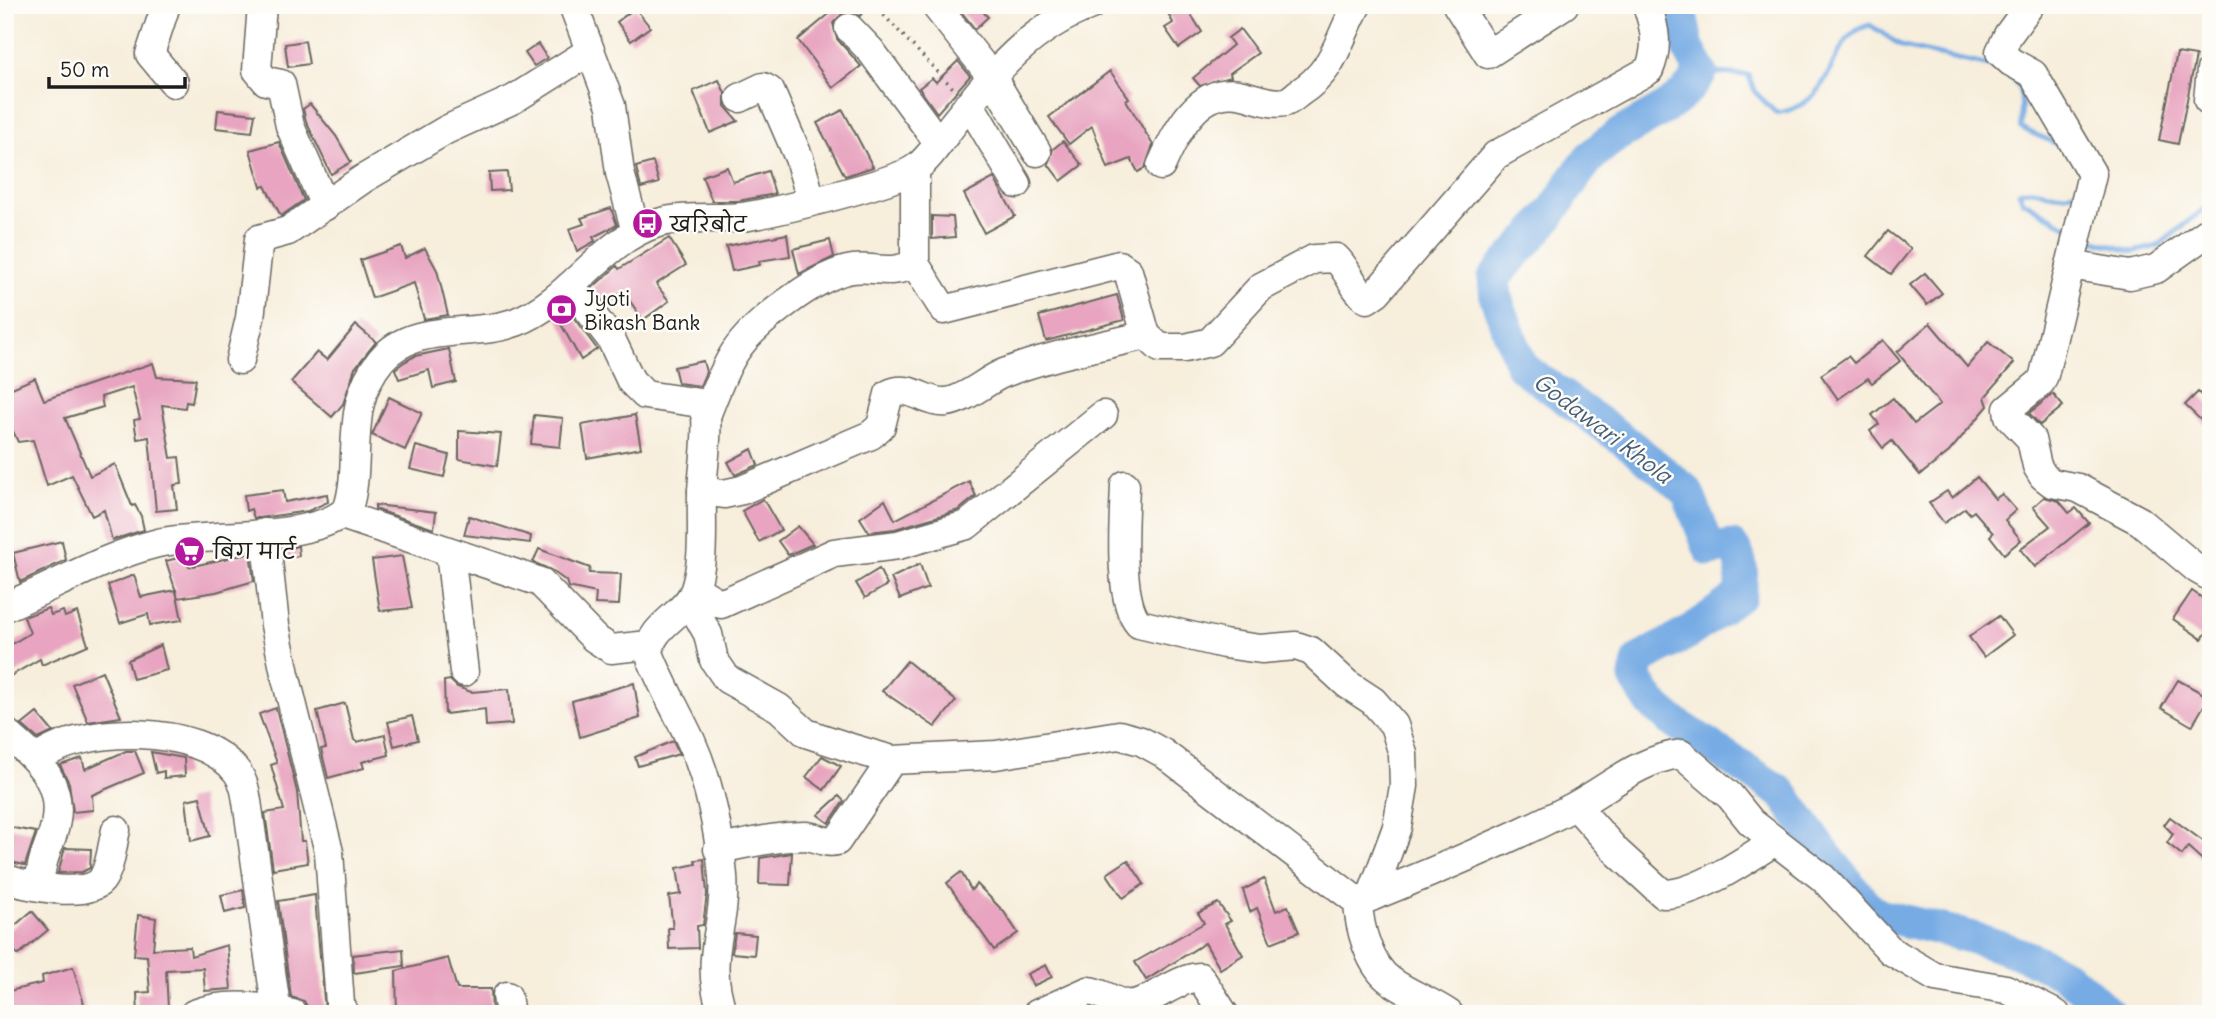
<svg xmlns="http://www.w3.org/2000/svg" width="2216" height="1019" viewBox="0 0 2216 1019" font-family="Delius,'Playpen Sans Deva',sans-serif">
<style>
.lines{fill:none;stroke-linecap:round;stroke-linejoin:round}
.stream{stroke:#76abe4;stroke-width:5}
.river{stroke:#76abe4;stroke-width:33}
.building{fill:#e8a4c0}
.minor-casing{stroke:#69665f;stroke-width:31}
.path{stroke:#69665f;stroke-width:3.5;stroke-dasharray:2 5;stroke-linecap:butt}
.minor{stroke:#fff;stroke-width:28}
.labels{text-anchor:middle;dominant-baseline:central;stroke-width:5;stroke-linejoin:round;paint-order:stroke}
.poi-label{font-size:21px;fill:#1c1c1c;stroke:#fdfcf7;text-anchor:start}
.water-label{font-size:23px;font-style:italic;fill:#445c76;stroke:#fdfcf7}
</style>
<rect width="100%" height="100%" fill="#fdfcf7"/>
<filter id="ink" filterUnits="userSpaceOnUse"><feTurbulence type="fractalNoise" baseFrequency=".0143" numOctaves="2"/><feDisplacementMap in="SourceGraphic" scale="14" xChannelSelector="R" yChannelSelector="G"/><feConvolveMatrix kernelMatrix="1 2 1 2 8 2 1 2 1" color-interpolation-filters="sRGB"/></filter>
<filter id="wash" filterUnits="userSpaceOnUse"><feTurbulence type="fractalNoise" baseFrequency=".00686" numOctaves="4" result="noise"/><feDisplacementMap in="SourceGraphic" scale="28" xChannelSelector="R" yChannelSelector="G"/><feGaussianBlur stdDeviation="1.57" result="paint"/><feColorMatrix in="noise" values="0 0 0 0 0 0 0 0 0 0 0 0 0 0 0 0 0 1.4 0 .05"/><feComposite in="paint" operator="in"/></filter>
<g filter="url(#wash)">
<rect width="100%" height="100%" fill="#f7eedc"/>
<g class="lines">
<g class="stream">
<path d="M1701 72 1748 75 1756 93 1776 113C1841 104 1825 35 1870 25L1903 47 2003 69"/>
<path d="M2010 75C2027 94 2020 105 2021 127 2035 137 2055 140 2063 148"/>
<path d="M2069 228 2023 201 2019 192C2038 184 2060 204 2078 188"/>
<path d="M2086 238 2133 252 2158 246 2205 208 2211 207"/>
</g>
<path class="river" d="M1679 5 1688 48 1701 72C1676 114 1628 121 1595 153 1577 170 1566 193 1551 213 1534 236 1512 256 1494 278L1496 298 1522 367 1629 444 1687 491 1710 550 1732 546C1744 561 1742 576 1740 595L1688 633 1639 660 1635 678 1651 703 1671 720 1782 793 1826 855 1866 905 1878 915C1937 928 2028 947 2077 984 2088 993 2099 1004 2109 1014"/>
</g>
<g id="blocks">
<g class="building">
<path d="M840 5H869L860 16 844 12 833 23 837 39 861 66 833 88 798 40Z"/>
<path d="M956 5H977L988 17 975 29Z"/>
<path d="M1164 5H1185L1202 32 1179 48 1165 28 1173 23Z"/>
<path d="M635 8 650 27 631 41 617 22Z"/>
<path d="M1240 29 1258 53 1230 73 1231 77 1200 86 1193 78 1233 45 1228 38Z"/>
<path d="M305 41 309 64 288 67 285 44Z"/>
<path d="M538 44 547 58 534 66 525 53Z"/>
<path d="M2177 53 2196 56 2178 144 2159 140Z"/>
<path d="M958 61 970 76 937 113 919 88 932 78 936 82Z"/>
<path d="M1110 71 1129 98 1126 100 1153 145 1145 168 1138 172 1131 159 1108 168 1092 126 1069 144 1049 117Z"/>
<path d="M719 80 725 93V106L738 121 710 133 693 91Z"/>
<path d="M310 104 336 136 351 162 331 174 306 121 303 109Z"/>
<path d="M218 110 255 114 252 132 216 128Z"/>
<path d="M843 110 873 167 845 176 817 123Z"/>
<path d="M1063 141 1082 165 1061 181 1048 164 1053 149Z"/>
<path d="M279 142 304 200 281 216 265 186 261 187 250 150Z"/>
<path d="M653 162 659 183 641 188 636 167Z"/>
<path d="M727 167 733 182 768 171 775 194 738 201H712L702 176Z"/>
<path d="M507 172 509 190 490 191 489 173Z"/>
<path d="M994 178 1015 216 984 233 964 194Z"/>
<path d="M611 208 617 225 593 237 595 241 577 251 569 229 584 224 581 218Z"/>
<path d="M932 216 953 217 955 237 932 239Z"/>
<path d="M1888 231 1911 249 1891 274 1868 256Z"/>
<path d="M787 234 790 256 759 261 760 265 732 271 726 246Z"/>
<path d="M669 238 686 265 656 284 669 301 643 320 623 291 606 305 592 288 617 266 619 269Z"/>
<path d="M830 240 834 257 799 274 793 249Z"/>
<path d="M401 246 405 258 425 248 437 270 448 315 424 319 414 283 372 298 360 260Z"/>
<path d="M1925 273 1942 293 1927 305 1910 285Z"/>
<path d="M1117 295 1124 320 1046 341 1039 316Z"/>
<path d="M568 310 597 349 581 360 557 317Z"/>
<path d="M1930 323 1967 367 1988 342 2014 363 1985 397 1988 406 1949 452 1920 475 1892 441 1883 448 1870 431 1879 424 1872 415 1893 398 1914 424 1940 404 1897 352Z"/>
<path d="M356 325 376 342 355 368 343 404 332 417 291 382 317 352 327 360Z"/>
<path d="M1883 340 1900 361 1872 383 1868 378 1838 399 1821 375 1848 356 1854 363Z"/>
<path d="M449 349 456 382 433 388 429 370 399 379 395 369 404 362 415 356Z"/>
<path d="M703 361 706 372 700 386 678 383 674 367Z"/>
<path d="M153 363 157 377 196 379 192 403 186 402 185 408 162 405 171 458 179 457 182 484 174 485 177 509 156 511 149 437 137 439 134 420 140 419 132 387 101 397 103 407 65 418 90 476 115 464 132 506 135 505 141 516 144 530 112 540 104 510 92 516 72 475 47 486 33 440 18 442 5 414V391L35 378 44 400Z"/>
<path d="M2198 392 2211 405V430L2185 405Z"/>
<path d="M2053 394 2063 406 2040 425 2029 413Z"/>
<path d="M389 397 422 413 405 450 372 435Z"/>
<path d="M534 415 563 418 560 447 531 444Z"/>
<path d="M635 415 641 448 587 458 582 425Z"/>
<path d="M459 431 501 434 497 466 459 459Z"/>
<path d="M416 446 449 455 444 477 410 469Z"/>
<path d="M752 449 758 465 735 475 728 462Z"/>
<path d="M1977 477 1995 499 2002 494 2016 510 2005 520 2021 540 2004 554 1990 536 1993 533 1974 511 1970 514 1965 508 1944 523 1929 503 1947 491 1952 498Z"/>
<path d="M969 481 976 496 959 510 895 529 869 532 860 518 885 500 895 520Z"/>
<path d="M283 490 285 502 327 494 328 502 308 511 260 518H254L251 509 246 511 244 495Z"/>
<path d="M2044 497 2059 501 2069 513 2076 508 2089 523 2035 567 2020 549 2050 526 2033 507Z"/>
<path d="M763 499 781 530 759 542 742 511Z"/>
<path d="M375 505 436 512 434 529 375 509Z"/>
<path d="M469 516 531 536 530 543 464 535Z"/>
<path d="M798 526 813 544 788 555 778 541Z"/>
<path d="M62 541 66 560 20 582 13 553Z"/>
<path d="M298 546 299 556 285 559 283 549Z"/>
<path d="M539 549 590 568 589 573 621 574 619 605 595 604 596 593 568 587 566 581 551 570 533 562Z"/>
<path d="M250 553 254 581 216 592 178 598 166 561 186 556 189 567Z"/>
<path d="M402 556 412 608 380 611 372 560Z"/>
<path d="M920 564 928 588 900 599 891 578Z"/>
<path d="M879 569 887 585 865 598 856 583Z"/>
<path d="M134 575 141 597 176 590 182 620 150 625 148 614 120 623 108 585Z"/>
<path d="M2192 591 2211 604V626L2202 639 2173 619Z"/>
<path d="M48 608 51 615 63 611 65 617 77 612 88 645 42 665 40 659 5 679V648L30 633 24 617Z"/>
<path d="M1999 616 2013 635 1984 657 1969 637Z"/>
<path d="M161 645 167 670 133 679 128 660Z"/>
<path d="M907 661 956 701 935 727 882 691Z"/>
<path d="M102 671 121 717 88 722 72 684Z"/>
<path d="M450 680 457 687 471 692 509 689 512 724 486 726 485 709 445 714 444 681Z"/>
<path d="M2178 680 2209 697 2192 726 2161 708Z"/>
<path d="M634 683 640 718 580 737 572 701Z"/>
<path d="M345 703 354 740 357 742 385 735 389 755 362 762 364 768 328 778 321 749 326 748 317 711Z"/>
<path d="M276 708 297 792 301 841H305L308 863 273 869 265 813 284 810 271 765 277 763 259 714Z"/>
<path d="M37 713 53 732 38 739 22 725Z"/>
<path d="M412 716 418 740 394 746 388 722Z"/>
<path d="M673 741 679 754 638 766 635 757Z"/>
<path d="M126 751H135L144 773 92 795 93 810 73 812 69 783 60 765 82 758 85 769Z"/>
<path d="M151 752 184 758 185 776 164 778V771L156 773Z"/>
<path d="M822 756 841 766 824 790 806 777Z"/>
<path d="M839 796 844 801 829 823 818 815Z"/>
<path d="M200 797 210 836 191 841 186 800Z"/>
<path d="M2170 817 2211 847V868L2188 847 2182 855 2167 843 2173 834 2164 825Z"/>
<path d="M8 827 36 832 25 865 5 861Z"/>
<path d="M65 848 91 849 90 868 82 872 58 873Z"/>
<path d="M792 853 790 885 759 884 760 858Z"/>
<path d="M704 859 707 894 703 925 697 926 698 948 669 949 668 928H673L669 896 681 894 677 868 696 864 695 860Z"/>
<path d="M1128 860 1144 884 1123 898 1107 874Z"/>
<path d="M961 872 971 890 977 884 1004 912 1018 933 994 950 947 883Z"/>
<path d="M1264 879 1276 911 1288 906 1299 932 1271 943 1257 908 1250 912 1243 890Z"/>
<path d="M243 890 245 908 225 913 221 895Z"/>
<path d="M315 895 317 923 325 1010H309L304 1001 291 997 278 901Z"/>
<path d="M1218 903 1231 921 1225 924 1243 955 1220 969 1205 943 1146 980 1135 962 1204 923 1198 913Z"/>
<path d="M32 911 48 930 18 955 5 940V934Z"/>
<path d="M138 915 156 918 153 949 190 947 191 956 227 945 231 989 205 991 203 968 166 970 168 1008 156 1009V1014H138L137 993 150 992 147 956 134 955Z"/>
<path d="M735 933 756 935 754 955 732 953Z"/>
<path d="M403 949 404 966 354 973 353 955Z"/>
<path d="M448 958 457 989H491L492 1014H397L396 971Z"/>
<path d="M1046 965 1052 977 1033 986 1027 974Z"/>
<path d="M73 967 87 1014H5V992L43 983 42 976Z"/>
</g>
</g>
</g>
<g filter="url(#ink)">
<use href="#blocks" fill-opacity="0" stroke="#69665f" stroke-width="2"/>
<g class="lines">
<defs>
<g id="minor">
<path d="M166 5 150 54 174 83"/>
<path d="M262 5 257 70 266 81 281 84 290 126 325 206"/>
<path d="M573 5 611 106 620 173 636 232"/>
<path d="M935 5 992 77 1037 152"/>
<path d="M1457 5 1488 54 1564 5"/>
<path d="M2030 5 2008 35 2000 52 2011 62 2033 74 2092 174 2044 375 2041 382 2008 409 2009 416 2031 439 2037 466 2043 476 2052 483 2078 488 2140 521 2197 569 2211 577"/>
<path d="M849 28 871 51 938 142"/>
<path d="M740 98 763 87 770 91 799 158 811 200"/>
<path d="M2208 100 2211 70"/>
<path d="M969 103 1017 184"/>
<path d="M1161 166C1176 133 1198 84 1243 95 1256 98 1272 105 1285 102 1290 101 1295 96 1299 93 1336 69 1337 41 1357 5"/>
<path d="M915 264 944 310 1119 265 1128 271 1146 335 1160 348H1185L1210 342 1261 287 1314 259 1336 258C1349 271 1353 289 1367 299L1377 292 1496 155 1649 70C1659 47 1655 28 1647 5"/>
<path d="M2070 265 2130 275 2156 269 2211 230"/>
<path d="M570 286 611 339 631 381 645 395 700 403 706 416C708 442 703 467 702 492 701 525 705 558 695 589 687 614 650 625 649 653 661 684 677 711 691 741 709 781 719 832 723 876 727 930 702 954 723 1014"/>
<path d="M240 360 250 318 259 239 288 231 363 179 446 130 514 99 590 51"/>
<path d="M706 416C715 394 722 372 735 352 753 324 814 278 847 270 871 264 886 277 915 264V169"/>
<path d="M1125 485C1124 517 1117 601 1139 624L1224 644 1261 649 1296 646 1311 651 1347 684 1373 701 1394 725 1403 754 1404 786 1397 827 1371 897"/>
<path d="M702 491 724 494 742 490 871 435 881 426 889 394C910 383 926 404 946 402 966 400 986 380 1004 373 1050 355 1099 347 1146 335"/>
<path d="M342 515 540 582 594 638 611 649 649 645"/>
<path d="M265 533 275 625 285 674 329 852 340 1004 345 1014"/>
<path d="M450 552 464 672"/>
<path d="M696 589 721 604 834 553 898 545 967 525 1103 415"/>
<path d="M690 602 708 634 714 660 727 679 779 708 806 733 854 749 892 760 996 755 1119 735 1141 741 1163 753 1358 902C1359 927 1369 966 1391 981 1409 994 1430 1001 1449 1014"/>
<path d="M5 607C55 586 105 556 158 543 204 532 318 543 348 508 363 462 343 405 381 360 414 321 473 338 516 322 571 301 600 241 658 223 684 215 715 220 742 217 771 213 895 183 916 168 930 158 942 138 953 124 994 73 1029 28 1091 5"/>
<path d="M5 732C38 760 68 785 53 833 47 850 39 867 40 886"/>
<path d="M36 760C80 724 200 723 237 772 245 783 246 795 248 808L277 1014"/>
<path d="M1576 806 1617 852 1663 894C1696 895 1747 859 1775 841"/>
<path d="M718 849C747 844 777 836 806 836 818 837 825 844 837 841L892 760"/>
<path d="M5 878C23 886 91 900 103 878 111 865 112 845 116 830"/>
<path d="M1358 902C1431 873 1503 843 1573 807 1611 787 1637 760 1681 754L1730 796 1751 822 1823 878 1891 951 1935 977 2006 989 2056 1014"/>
<path d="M507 996 510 1014"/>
<path d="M194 1014C226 1002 261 1006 293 1014"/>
<path d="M1037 1014 1088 991C1102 992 1113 1002 1126 1004 1148 1007 1174 978 1200 977L1224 1014"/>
</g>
</defs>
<use href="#minor" class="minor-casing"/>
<path class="path" d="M874 5 953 88"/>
<use href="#minor" class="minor"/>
</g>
</g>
<defs>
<symbol id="bus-disc" viewBox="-11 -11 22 22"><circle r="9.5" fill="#b5179e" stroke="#fdfcf7"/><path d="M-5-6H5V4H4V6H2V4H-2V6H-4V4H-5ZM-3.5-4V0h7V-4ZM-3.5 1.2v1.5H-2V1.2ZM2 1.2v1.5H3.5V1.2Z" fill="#fff"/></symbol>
<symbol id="bank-disc" viewBox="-11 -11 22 22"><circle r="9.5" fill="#b5179e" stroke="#fdfcf7"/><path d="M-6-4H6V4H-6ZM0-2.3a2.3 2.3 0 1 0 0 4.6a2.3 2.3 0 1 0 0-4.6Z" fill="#fff"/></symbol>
<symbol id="supermarket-disc" viewBox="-11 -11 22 22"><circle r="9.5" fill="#b5179e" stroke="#fdfcf7"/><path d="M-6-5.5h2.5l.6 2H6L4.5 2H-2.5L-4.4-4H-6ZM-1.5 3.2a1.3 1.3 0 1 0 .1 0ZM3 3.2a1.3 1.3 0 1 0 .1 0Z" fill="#fff"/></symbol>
</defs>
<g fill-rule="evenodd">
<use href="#bus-disc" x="630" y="206" width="35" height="35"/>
<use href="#bank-disc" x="544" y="292" width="35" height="35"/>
<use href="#supermarket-disc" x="172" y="534" width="35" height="35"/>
</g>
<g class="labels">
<g class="poi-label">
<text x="670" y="224">खरिबोट</text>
<text x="584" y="298">Jyoti<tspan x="584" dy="24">Bikash Bank</tspan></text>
<text x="213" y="551">बिग मार्ट</text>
</g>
<g class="water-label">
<text transform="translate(1603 428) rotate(37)">Godawari Khola</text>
</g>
</g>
<rect width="2216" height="1019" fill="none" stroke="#fdfcf7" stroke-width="28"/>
<path d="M49 77v10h136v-10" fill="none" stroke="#1c1c1c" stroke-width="3.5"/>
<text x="60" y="77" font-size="21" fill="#1c1c1c" stroke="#fdfcf7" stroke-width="5" paint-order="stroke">50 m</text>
</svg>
